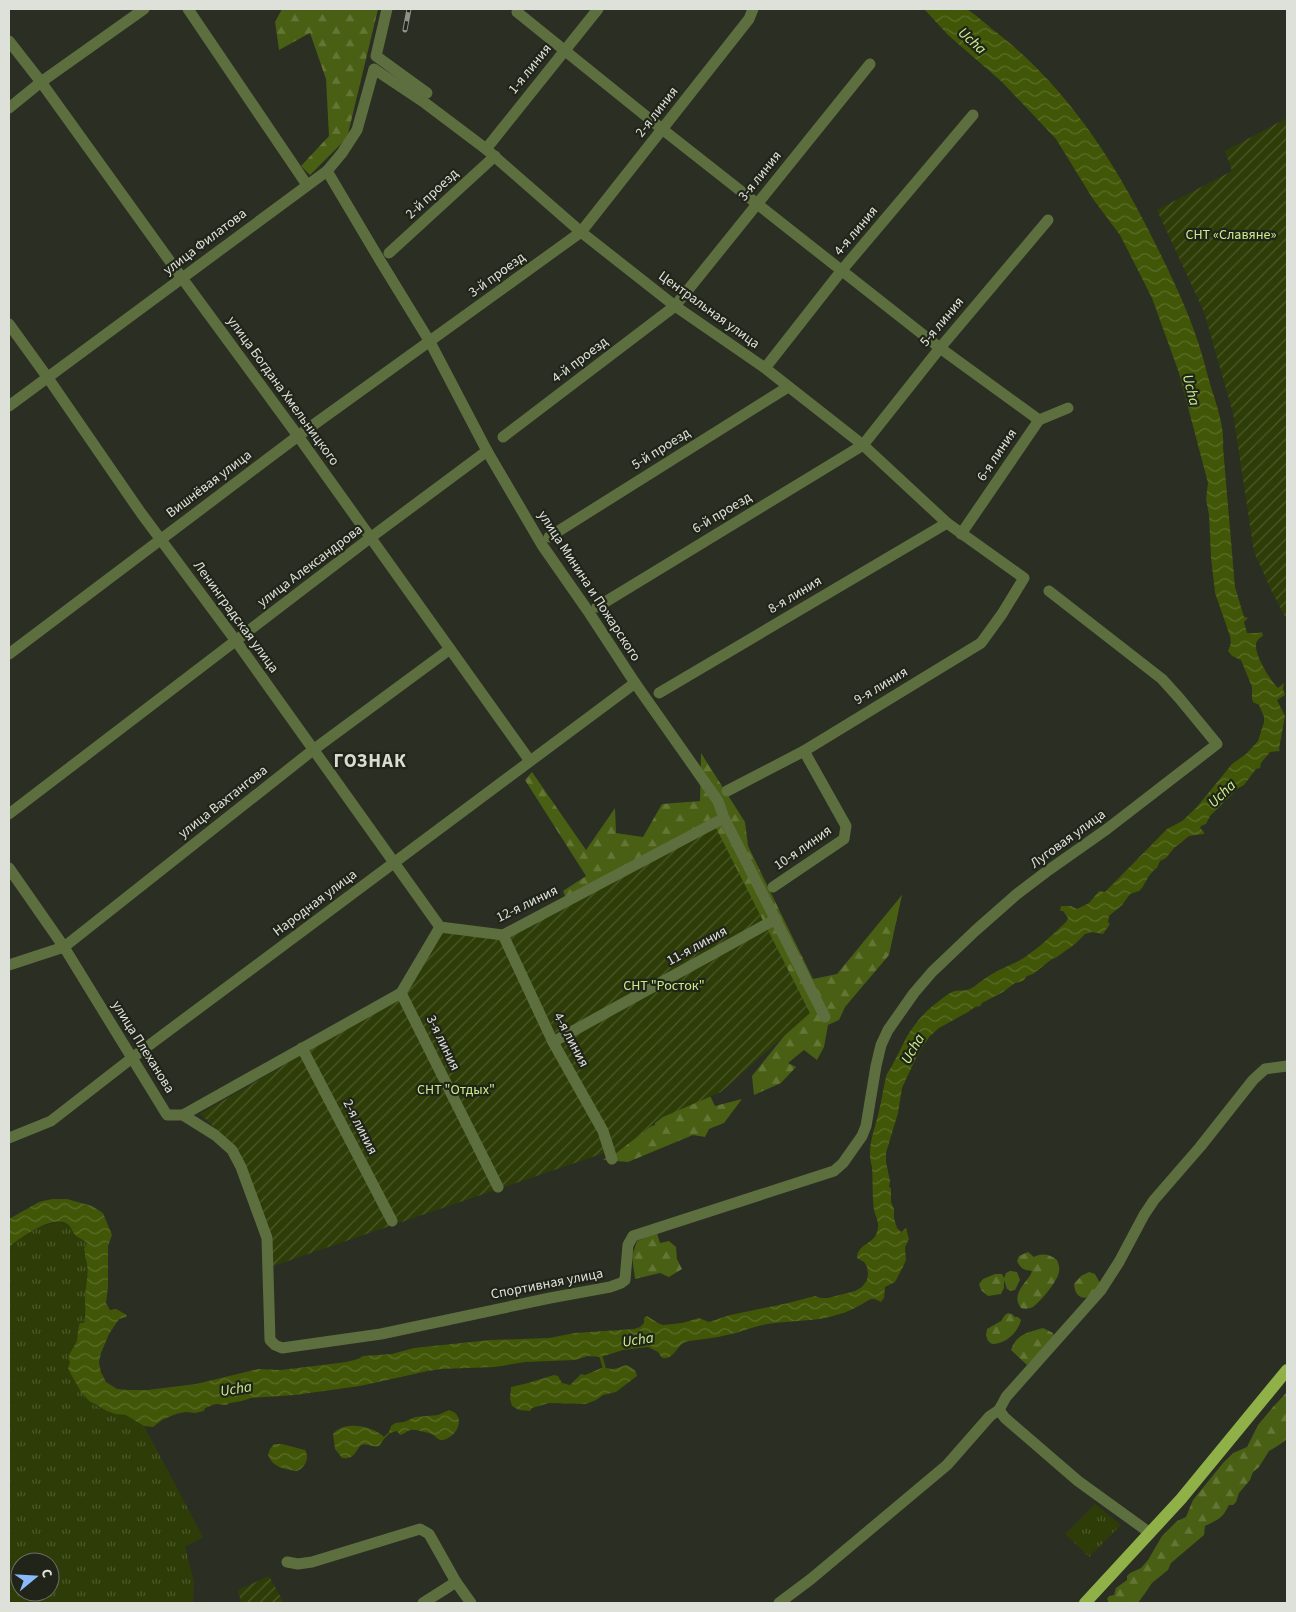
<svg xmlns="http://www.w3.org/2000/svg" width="1296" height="1612" viewBox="0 0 1296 1612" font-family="'Source Sans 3',sans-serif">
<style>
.grass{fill:url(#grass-tufts);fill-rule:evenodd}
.forest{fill:url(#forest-firs)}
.garden{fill:url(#garden-furrows)}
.water{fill:url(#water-waves)}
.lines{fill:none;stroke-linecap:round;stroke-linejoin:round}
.stream{stroke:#415606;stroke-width:3}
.minor{stroke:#5e6f3f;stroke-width:11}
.major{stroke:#8fb148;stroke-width:12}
.rail-casing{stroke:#90938a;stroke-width:5}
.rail{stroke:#202419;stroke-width:3;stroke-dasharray:9;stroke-linecap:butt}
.labels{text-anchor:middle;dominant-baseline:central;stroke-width:4.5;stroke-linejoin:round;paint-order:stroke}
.street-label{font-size:14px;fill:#dee1d9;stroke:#202419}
.park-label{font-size:14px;fill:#caed89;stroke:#202419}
.water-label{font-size:15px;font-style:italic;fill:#cef28e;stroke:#202419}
.district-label{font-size:19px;font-weight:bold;letter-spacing:1px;fill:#d8decf;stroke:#202419}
</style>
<defs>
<pattern id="grass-tufts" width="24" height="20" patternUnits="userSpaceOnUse" patternTransform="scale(1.25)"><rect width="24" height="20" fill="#2e3d08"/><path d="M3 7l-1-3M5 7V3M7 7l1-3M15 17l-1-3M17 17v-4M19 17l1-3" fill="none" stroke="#4c592b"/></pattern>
<pattern id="forest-firs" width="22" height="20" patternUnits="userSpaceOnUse" patternTransform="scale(1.25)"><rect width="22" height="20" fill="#495f14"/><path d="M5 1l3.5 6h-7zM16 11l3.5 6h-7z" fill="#637636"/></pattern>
<pattern id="garden-furrows" width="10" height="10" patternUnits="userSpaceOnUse" patternTransform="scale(1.25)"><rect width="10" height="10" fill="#2e3d08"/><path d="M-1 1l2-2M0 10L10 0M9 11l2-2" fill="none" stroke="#4c592b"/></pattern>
<pattern id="water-waves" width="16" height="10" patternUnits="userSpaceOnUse" patternTransform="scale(1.25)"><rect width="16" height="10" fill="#415606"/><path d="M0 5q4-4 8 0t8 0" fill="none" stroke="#5c6e2a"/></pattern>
</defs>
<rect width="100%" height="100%" fill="#2a2e23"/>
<g class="grass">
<path d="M58 1222C68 1222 71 1228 76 1235 78 1238 83 1240 87 1243L85 1259 88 1269 84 1323C73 1330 80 1333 77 1342 75 1348 70 1352 68 1358L70 1362 68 1369 81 1392 89 1401 98 1407 115 1414 126 1415 144 1426 203 1537 185 1547 194 1582 193 1603H9V1247C24 1234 39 1226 58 1222ZM20 1562H50V1592H20Z"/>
<path d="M1095 1504 1121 1525 1089 1557 1065 1534Z"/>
</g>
<g class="forest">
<path d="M282 9H378L347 138 310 175 301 166 329 136 326 79 310 33 279 50 275 22Z"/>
<path d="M701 753 745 822 748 846 813 979 837 974 902 895 889 955 845 1007 839 1020 828 1025 824 1047 817 1060 804 1050 788 1063 796 1067 781 1083 754 1095 752 1076 804 1011 571 910 563 891 586 876 525 780 532 772 586 850 615 808 616 833 643 837 662 804 700 801Z"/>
<path d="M700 1075 715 1106 742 1099 724 1123 709 1129 705 1137 693 1135 628 1162 603 1160 633 1133 655 1125V1085Z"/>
<path d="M657 1233 660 1243 669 1241 676 1247 677 1259 682 1269 669 1277 660 1273 635 1279 632 1256 637 1241Z"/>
<path d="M1028 1252 1034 1257C1042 1253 1049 1254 1057 1260 1058 1263 1060 1267 1059 1271 1059 1280 1040 1302 1033 1307 1029 1309 1025 1309 1021 1308 1011 1295 1024 1285 1031 1274L1032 1271C1024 1270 1021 1269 1017 1261L1019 1256Z"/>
<path d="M1010 1271 1017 1272 1020 1280 1015 1290 1011 1291 1007 1289 1004 1280V1288L1001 1294 988 1296 981 1290 979 1284 983 1279 995 1274H1002L1004 1278 1006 1273Z"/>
<path d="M1089 1272 1095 1274 1100 1283 1090 1297C1079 1300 1075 1294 1074 1284L1081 1276Z"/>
<path d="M1008 1313 1012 1314 1015 1317H1018L1021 1320C1018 1332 1006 1344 992 1344L988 1341 986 1335 987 1329 1001 1321 1005 1315Z"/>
<path d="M1043 1328 1053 1333 1054 1337 1027 1365 1011 1350C1016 1334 1029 1332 1043 1328Z"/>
<path d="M1287 1392V1439L1279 1445 1269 1451 1259 1467 1253 1472 1250 1480 1239 1493 1236 1502 1233 1505H1229C1222 1519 1219 1519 1205 1526L1204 1535 1171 1563 1168 1570 1152 1583 1138 1603H1109L1107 1599 1109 1596 1114 1595 1116 1588 1127 1580V1576L1130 1573 1141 1568 1148 1560 1162 1536 1177 1521 1186 1517 1193 1500 1223 1463 1233 1453 1247 1447 1258 1425 1273 1407Z"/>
</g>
<g class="garden">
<path d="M1287 118V620L1272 592 1254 552 1233 413 1204 312 1157 210 1232 171 1225 151Z"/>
<path d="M715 826 810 1013 721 1092 663 1117 615 1154 601 1122 507 938Z"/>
<path d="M441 930 502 937 607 1152 273 1266 234 1146 200 1114 406 994Z"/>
<path d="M269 1576 284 1603H241L238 1590Z"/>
</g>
<g class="water">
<path d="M924 9C933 9 959 7 966 9 972 11 989 27 996 32 1066 86 1115 162 1154 241 1175 283 1196 327 1207 373 1213 397 1225 422 1223 447L1235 587 1244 617 1248 618 1244 622 1247 633H1258L1262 632 1263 636C1259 638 1256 641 1256 645 1255 656 1270 680 1278 688L1284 683 1283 689 1285 695 1277 700 1285 716 1279 749 1280 751 1270 752 1261 763 1260 768 1256 769 1244 785 1237 789 1210 816 1206 824 1201 826 1200 828 1204 832V834L1189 836 1174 848 1166 858 1160 861 1157 868 1154 870 1149 876 1142 888 1139 891 1130 894 1122 905 1109 916 1108 922 1110 924 1103 934 1092 932 1085 934 1075 944 1057 957 1052 959 1033 974 1027 976 1023 981 1015 983 1003 992 982 1003 980 1006 975 1007 968 1012 939 1028 930 1036 922 1047 915 1060 902 1088 898 1113 886 1153V1162L890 1181 889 1187 891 1188V1202L894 1209V1218L897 1228 901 1232 906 1228 909 1239 905 1247 906 1260 902 1269 895 1282 885 1287 884 1298 881 1302 875 1299H871C861 1304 852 1311 840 1314 817 1322 792 1320 768 1324 755 1326 741 1332 727 1335 715 1338 702 1339 689 1341 676 1343 676 1360 662 1358L658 1352 648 1347 623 1350 601 1357 588 1356 575 1360 525 1362 495 1367 441 1369 428 1371 360 1386 295 1395 251 1398 242 1401 230 1403 226 1405 216 1404 205 1408 204 1411 195 1413 186 1412 176 1414 162 1420 153 1427 144 1426 126 1415 115 1414 107 1411 89 1401 81 1392 68 1369 70 1362 68 1358C70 1352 73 1349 76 1343 79 1338 76 1332 80 1323H84C86 1315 85 1308 85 1299 85 1285 90 1274 86 1260 84 1256 86 1254 84 1249L87 1243C84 1240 79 1238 76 1236 72 1232 71 1224 63 1222 48 1218 20 1238 9 1247V1219L39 1202 52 1199H67L92 1206 103 1213 112 1235 108 1246V1287L106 1303 110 1310 116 1309 127 1315 126 1317 119 1319 109 1334 101 1353 99 1362 101 1372 106 1382 117 1389 128 1390H147L196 1384 258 1369 281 1370 322 1365 346 1362 358 1359 363 1356 392 1354 414 1348 490 1340 549 1338 575 1333 634 1329 640 1327 644 1323V1318L647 1316 658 1323 663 1325 682 1323 699 1318 709 1322 730 1315 788 1303 815 1296 821 1298H828L855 1291 862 1287 867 1280 868 1274 867 1267 864 1262 857 1258C857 1244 874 1244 877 1232 880 1223 876 1218 874 1210 872 1196 873 1181 872 1167 866 1148 875 1129 879 1111 881 1105 885 1078 887 1074 894 1063 900 1050 906 1038 914 1024 926 1010 939 1001 943 998 950 992 955 991 960 990 965 991 970 989 978 985 984 978 992 974 1003 967 1015 964 1025 957 1040 947 1053 934 1066 922L1068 918 1063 911H1060L1061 906H1071L1077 909 1089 903 1099 891 1105 892 1167 829 1182 821 1196 808 1232 764 1246 754 1258 741 1264 722V717L1259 705 1253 702 1252 699V687L1241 660 1232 656 1228 651 1231 643 1230 636 1215 593 1211 557 1209 515 1206 499 1208 483 1179 373 1152 298 1120 235 1093 199 1056 139 1002 82 948 35Z"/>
<path d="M626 1365C632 1368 636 1369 637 1376L616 1392 603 1395 596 1400 586 1404 549 1403 532 1408 530 1411 519 1410 512 1406 510 1399 511 1387 528 1383 554 1375 558 1376 562 1383 570 1385 581 1374 585 1375 604 1367C613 1371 617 1368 626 1365Z"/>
<path d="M449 1410C467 1415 458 1437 443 1440 438 1441 437 1437 433 1435 431 1433 413 1429 411 1430 406 1431 405 1434 400 1435L397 1431 390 1433 384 1439 379 1446C372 1448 366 1442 360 1446 355 1453 353 1460 342 1458L335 1449 333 1434C344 1420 373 1426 384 1437L389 1432 391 1426 395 1423 404 1422 415 1417 438 1415Z"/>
<path d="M274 1444H282L305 1450C310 1458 305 1468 297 1471 285 1469 273 1468 268 1455L270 1449Z"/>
</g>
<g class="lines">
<path class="stream" d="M601 1357 604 1367"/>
<g class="minor">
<path d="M188 9 307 185"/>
<path d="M387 9 376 56 427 93"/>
<path d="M517 12 662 129 940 348 1039 420"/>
<path d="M9 41 41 82 182 278 298 436 530 761"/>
<path d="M9 108 41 82 144 9"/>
<path d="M486 149 598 9"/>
<path d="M327 171 381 262 430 342 487 451 542 545 588 611 635 683 718 801 724 818 825 1017"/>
<path d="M389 253 495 156"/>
<path d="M9 324 48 378 141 513 236 641 440 927"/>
<path d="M765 368 842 270 973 115"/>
<path d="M9 406 327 171 342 153 357 130 374 69 425 103 486 149 581 232 675 306 765 368 863 445 947 523 1024 578 1002 614 981 643 804 751 727 791"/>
<path d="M503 437 675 306 870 64"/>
<path d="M961 534 1039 420 1068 408"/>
<path d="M549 537 788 387"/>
<path d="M597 607 863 445 940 348 1048 220"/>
<path d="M9 654 298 436 581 232 749 19 753 9"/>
<path d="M659 693 947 523"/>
<path d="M9 814 370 538 487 451"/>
<path d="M9 868 64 947 167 1115H183L215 1135 232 1150 241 1167 267 1238 270 1340 275 1345 282 1348 381 1334 550 1298 610 1287 621 1283 625 1280 628 1245 633 1236 834 1171 843 1163 862 1136 866 1126 876 1066 881 1045 888 1030 914 993 932 972 975 931 1017 894 1046 872 1107 829 1217 744 1180 699 1162 679 1049 591"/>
<path d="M773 887 844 839 846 826 804 751"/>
<path d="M503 935 553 1042 603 1131 612 1159"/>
<path d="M9 965 64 947 313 750 450 649"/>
<path d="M401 993 498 1187"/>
<path d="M553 1042 776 919"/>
<path d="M302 1048 392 1221"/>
<path d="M183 1115 401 993 440 927 503 935 724 818"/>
<path d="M9 1138 51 1121 132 1058 635 683"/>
<path d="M999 1410 1005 1418 1078 1481 1150 1533"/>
<path d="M287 1562 298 1564 312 1562 420 1529 429 1534 456 1582 471 1603"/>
<path d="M423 1603 456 1582"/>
<path d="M779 1603 811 1579 947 1465 990 1416 999 1410 1006 1397 1101 1290 1119 1262 1144 1215 1154 1200 1200 1147 1253 1080 1265 1069 1287 1066"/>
</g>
<path class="major" d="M1085 1603 1181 1499 1287 1370"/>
<defs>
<path id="rail" d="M405 30 409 9"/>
</defs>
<use href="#rail" class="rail-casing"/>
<use href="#rail" class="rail"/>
</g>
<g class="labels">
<g class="street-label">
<text transform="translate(530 69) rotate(-51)">1-я линия</text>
<text transform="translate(657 112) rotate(-52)">2-я линия</text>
<text transform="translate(760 176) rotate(-51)">3-я линия</text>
<text transform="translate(432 194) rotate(-43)">2-й проезд</text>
<text transform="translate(856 231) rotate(-50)">4-я линия</text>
<text transform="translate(205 242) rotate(-37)">улица Филатова</text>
<text transform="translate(497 275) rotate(-36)">3-й проезд</text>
<text transform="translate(709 310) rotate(36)">Центральная улица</text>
<text transform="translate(942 322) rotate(-50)">5-я линия</text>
<text transform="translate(580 360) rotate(-37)">4-й проезд</text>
<text transform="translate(283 391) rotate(54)">улица Богдана Хмельницкого</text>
<text transform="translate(661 449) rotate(-32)">5-й проезд</text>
<text transform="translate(997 455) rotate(-56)">6-я линия</text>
<text transform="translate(209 484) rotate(-37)">Вишнёвая улица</text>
<text transform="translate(722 513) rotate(-31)">6-й проезд</text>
<text transform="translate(310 566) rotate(-37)">улица Александрова</text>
<text transform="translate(589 586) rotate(57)">улица Минина и Пожарского</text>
<text transform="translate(795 595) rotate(-31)">8-я линия</text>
<text transform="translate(236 617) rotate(54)">Ленинградская улица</text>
<text transform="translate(881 686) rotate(-31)">9-я линия</text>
<text transform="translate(223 802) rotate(-38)">улица Вахтангова</text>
<text transform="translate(1068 839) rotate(-36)">Луговая улица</text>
<text transform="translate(803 848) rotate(-35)">10-я линия</text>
<text transform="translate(315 903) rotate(-37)">Народная улица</text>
<text transform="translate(527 904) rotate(-26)">12-я линия</text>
<text transform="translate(697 946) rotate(-29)">11-я линия</text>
<text transform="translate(571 1040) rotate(62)">4-я линия</text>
<text transform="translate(443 1043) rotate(64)">3-я линия</text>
<text transform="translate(143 1047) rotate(58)">улица Плеханова</text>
<text transform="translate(360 1127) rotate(63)">2-я линия</text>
<text transform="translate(547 1284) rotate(-11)">Спортивная улица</text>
</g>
<g class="park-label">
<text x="1231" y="235">СНТ «Славяне»</text>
<text x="664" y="986">СНТ "Росток"</text>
<text x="456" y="1090">СНТ "Отдых"</text>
</g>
<g class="water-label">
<text transform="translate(972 41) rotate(42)">Ucha</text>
<text transform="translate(1191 390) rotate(76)">Ucha</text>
<text transform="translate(1222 794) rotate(-44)">Ucha</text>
<text transform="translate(913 1049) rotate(-60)">Ucha</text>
<text transform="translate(638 1340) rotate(-8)">Ucha</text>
<text transform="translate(236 1389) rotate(-9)">Ucha</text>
</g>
<g class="district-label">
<text x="370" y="761">ГОЗНАК</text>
</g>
</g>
<rect width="1296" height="1612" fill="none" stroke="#dee1d9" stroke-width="20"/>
<g transform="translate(35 1577) rotate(72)"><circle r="24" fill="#202419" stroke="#6c7066"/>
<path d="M0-4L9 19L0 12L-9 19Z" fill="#89bafc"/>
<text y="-8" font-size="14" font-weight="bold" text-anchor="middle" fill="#dee1d9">С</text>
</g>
</svg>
